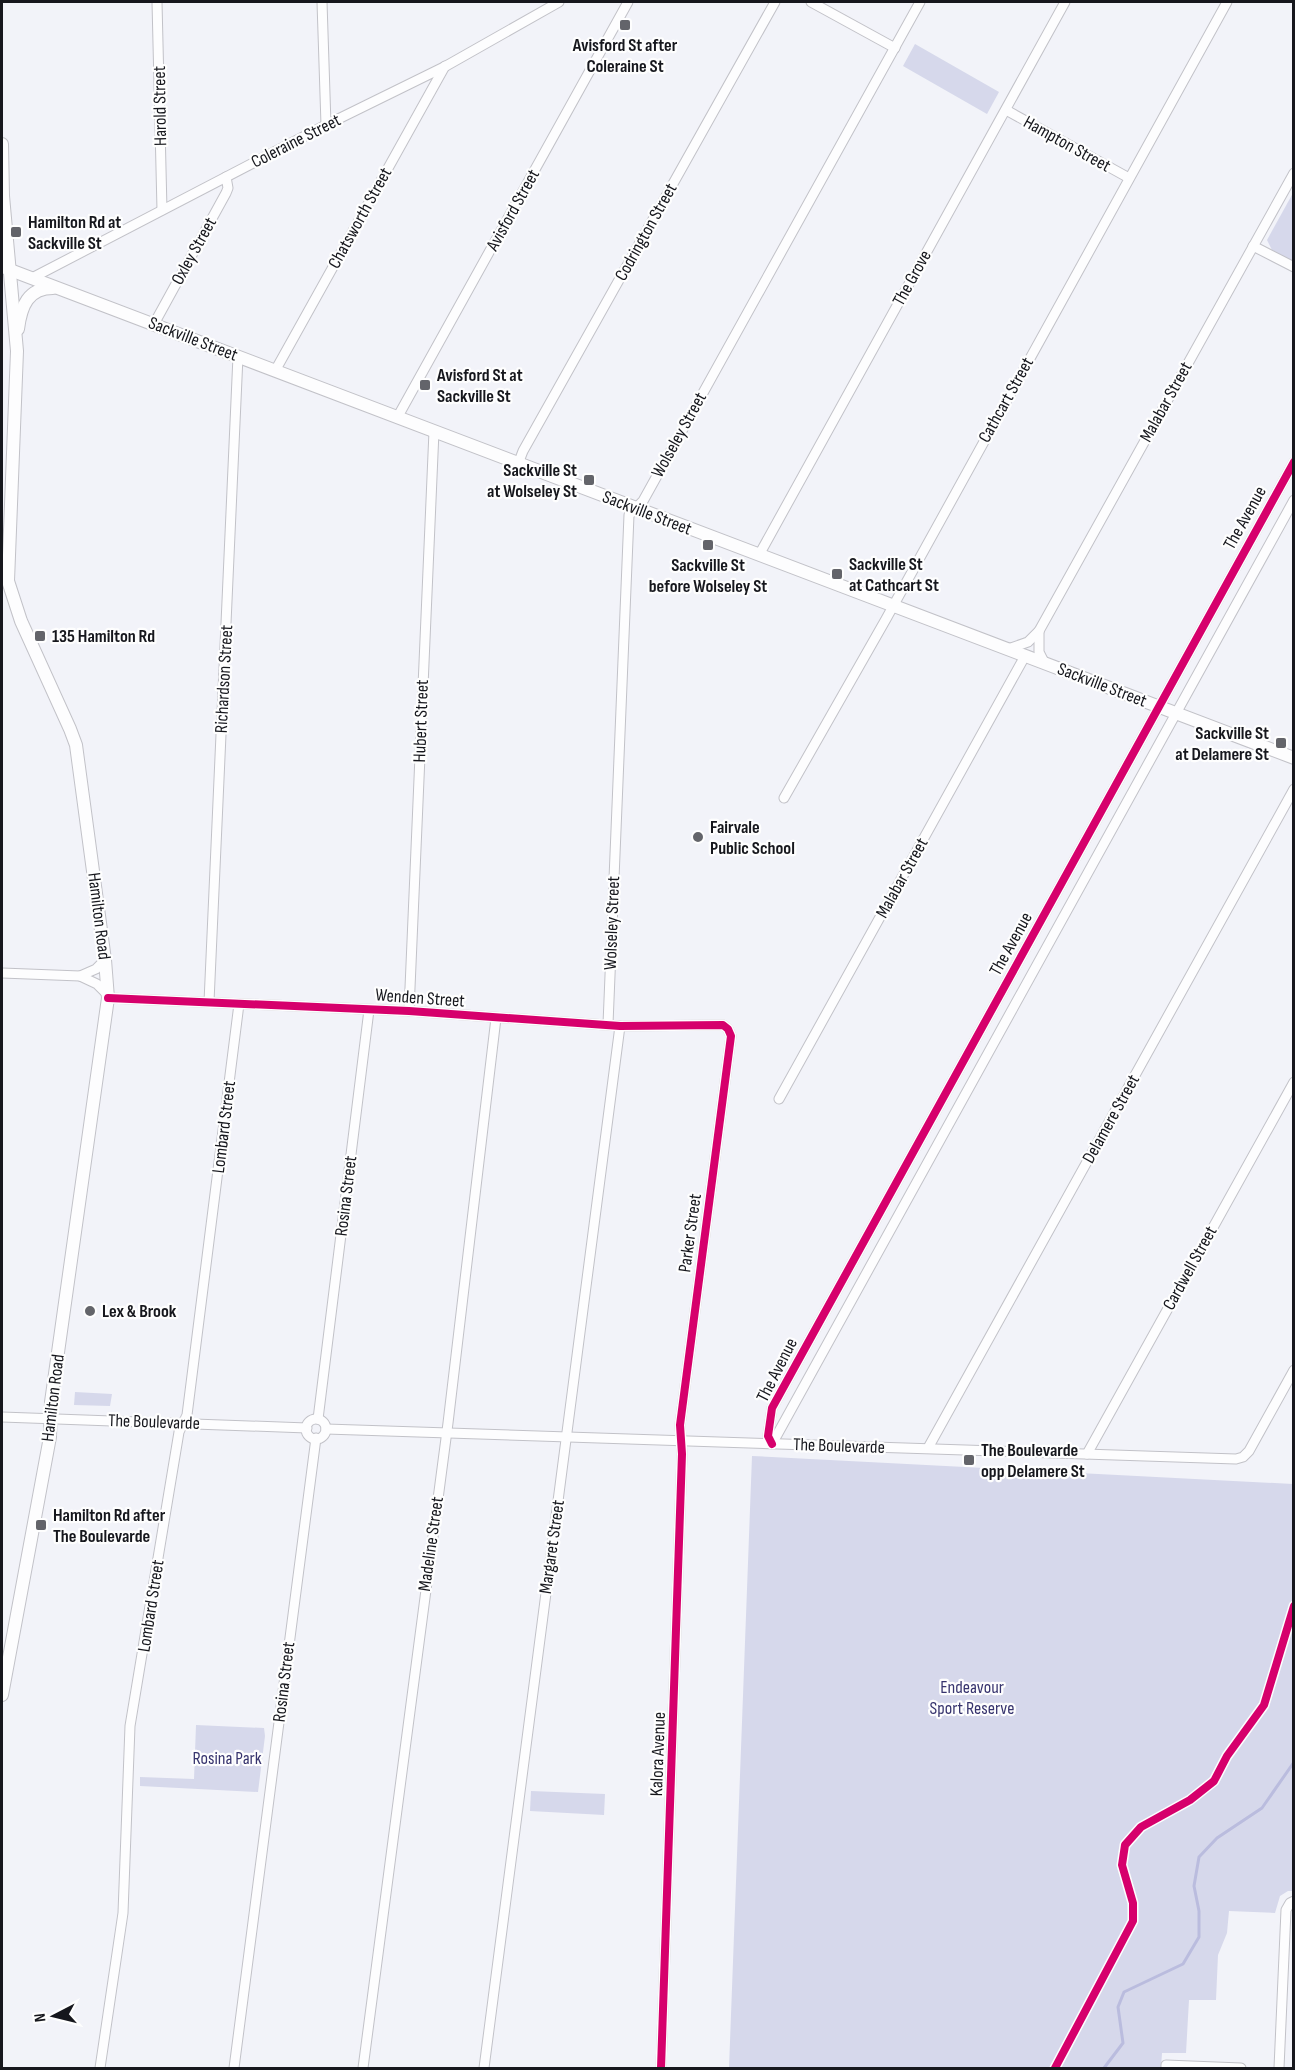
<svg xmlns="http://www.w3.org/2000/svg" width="1295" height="2070" viewBox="0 0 1295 2070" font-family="'Sofia Sans Condensed',sans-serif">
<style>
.green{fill:#d6d8eb}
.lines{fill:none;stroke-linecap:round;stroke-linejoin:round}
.stream{stroke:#babcde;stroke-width:3}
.minor-casing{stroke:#c2c2c8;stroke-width:11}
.major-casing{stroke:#c2c2c8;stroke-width:14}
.minor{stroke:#fdfdfe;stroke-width:9}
.major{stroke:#fdfdfe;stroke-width:12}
.cycleway-casing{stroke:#fefefe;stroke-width:11}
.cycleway{stroke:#d6006c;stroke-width:8}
.poi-dot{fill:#63646a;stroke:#fefefe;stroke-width:2}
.labels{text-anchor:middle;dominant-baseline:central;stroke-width:4.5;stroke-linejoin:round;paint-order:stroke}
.poi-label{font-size:18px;font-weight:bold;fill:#16171d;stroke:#fefefe;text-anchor:start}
.street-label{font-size:18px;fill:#16171d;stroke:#fefefe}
.park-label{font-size:18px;fill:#37346e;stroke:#fefefe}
</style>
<rect width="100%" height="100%" fill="#f2f3f9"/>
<g class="green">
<path d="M915 44 999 92 987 114 903 66Z"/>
<path d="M1293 193V262L1272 250 1267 240Z"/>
<path d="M75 1392 112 1394 110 1406 74 1405Z"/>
<path d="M752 1456 1293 1484V1891H1288L1280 1896 1275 1913 1229 1911 1227 1933 1218 1955 1216 2000H1189L1186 2053H1162L1161 2068H729Z"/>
<path d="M196 1725 264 1728 265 1736 258 1792 140 1786V1777L194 1779Z"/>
<path d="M531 1791 605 1794 604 1815 530 1811Z"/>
</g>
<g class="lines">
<path class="stream" d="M1104 2068 1123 2043 1118 2007 1124 1992 1183 1964 1199 1937V1911L1194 1886 1199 1857 1217 1838 1262 1808 1294 1762"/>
<defs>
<g id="minor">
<path d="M157 2 162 210"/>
<path d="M322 2 326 125"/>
<path d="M811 2 895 48"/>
<path d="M1006 110 1129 178"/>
<path d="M1253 246 1294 267"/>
<path d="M32 278 326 125 446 66 559 2"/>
<path d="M154 324 226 193 228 188 226 177"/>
<path d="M275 371 445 66"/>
<path d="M397 418 628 2"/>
<path d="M518 464 523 451 775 2"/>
<path d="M759 555 1065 2"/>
<path d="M1039 631V652L1045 664"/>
<path d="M1008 649 1028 642 1039 631 1294 173"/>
<path d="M784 798 886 619 1227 2"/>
<path d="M2 973 80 976 96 969 105 960"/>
<path d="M80 976 97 984 107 994"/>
<path d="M108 998 409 1011 620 1026 723 1025 728 1029 731 1036 680 1425 682 1454 661 2068"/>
<path d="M209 1002 238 356"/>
<path d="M409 1011 434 431"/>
<path d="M608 1024 629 515 643 501 920 2"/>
<path d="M779 1099 1025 656"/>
<path d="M2 1417 307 1428"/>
<path d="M318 1419 369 1010"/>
<circle cx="316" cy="1429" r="10"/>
<path d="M326 1429 1236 1459 1243 1457 1249 1451 1294 1370"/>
<path d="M772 1444 768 1436 772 1408 1294 462"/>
<path d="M772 1444 1294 500"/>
<path d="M928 1448 1294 789"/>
<path d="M1087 1454 1294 1082"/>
<path d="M100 2068 123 1913 130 1726 179 1432 187 1415 239 1004"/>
<path d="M234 2068 316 1438"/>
<path d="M363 2068 448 1423 496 1018"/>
<path d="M484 2068 620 1026"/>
<path d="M1166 2068V2065L1241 2068"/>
<path d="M1279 2068 1286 1910 1290 1903 1294 1901"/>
</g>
<g id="major">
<path d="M2 144 3 196 17 351 8 581 21 621 70 729 76 745 105 960 108 998 51 1402 50 1437 2 1695"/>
<path d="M5 268 1294 758"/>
<path d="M18 329C21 306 28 288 53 288"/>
</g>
</defs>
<use href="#minor" class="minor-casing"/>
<use href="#major" class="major-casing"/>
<use href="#minor" class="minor"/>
<use href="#major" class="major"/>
<defs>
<g id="cycleway">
<path d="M108 998 409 1011 620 1026 723 1025 728 1029 731 1036 680 1425 682 1454 661 2068"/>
<path d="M772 1444 768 1436 772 1408 1294 462"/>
<path d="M1055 2068 1133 1921V1903L1122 1865 1125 1845 1141 1827 1190 1800 1214 1781 1227 1756 1264 1705 1294 1606"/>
</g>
</defs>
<use href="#cycleway" class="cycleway-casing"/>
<use href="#cycleway" class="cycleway"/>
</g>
<g class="poi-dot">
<rect x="619" y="19" width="12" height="12" rx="3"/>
<rect x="10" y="226" width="12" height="12" rx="3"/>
<rect x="419" y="379" width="12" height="12" rx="3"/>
<rect x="583" y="474" width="12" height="12" rx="3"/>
<rect x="702" y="539" width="12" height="12" rx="3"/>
<rect x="831" y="568" width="12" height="12" rx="3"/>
<rect x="34" y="630" width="12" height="12" rx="3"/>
<rect x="1275" y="737" width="12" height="12" rx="3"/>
<circle cx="698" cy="837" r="6"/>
<circle cx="90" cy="1311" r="6"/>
<rect x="963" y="1454" width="12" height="12" rx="3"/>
<rect x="35" y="1519" width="12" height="12" rx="3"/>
</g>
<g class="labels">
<g class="poi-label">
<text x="625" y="45" text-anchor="middle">Avisford St after<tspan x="625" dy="21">Coleraine St</tspan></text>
<text x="28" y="222">Hamilton Rd at<tspan x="28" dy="21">Sackville St</tspan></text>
<text x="437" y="375">Avisford St at<tspan x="437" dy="21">Sackville St</tspan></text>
<text x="577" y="470" text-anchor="end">Sackville St<tspan x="577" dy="21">at Wolseley St</tspan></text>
<text x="849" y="564">Sackville St<tspan x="849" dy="21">at Cathcart St</tspan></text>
<text x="708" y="565" text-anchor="middle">Sackville St<tspan x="708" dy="21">before Wolseley St</tspan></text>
<text x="52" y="636">135 Hamilton Rd</text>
<text x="1269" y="733" text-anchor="end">Sackville St<tspan x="1269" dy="21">at Delamere St</tspan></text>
<text x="710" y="827">Fairvale<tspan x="710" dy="21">Public School</tspan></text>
<text x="102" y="1311">Lex &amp; Brook</text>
<text x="981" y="1450">The Boulevarde<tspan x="981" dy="21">opp Delamere St</tspan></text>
<text x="53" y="1515">Hamilton Rd after<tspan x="53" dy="21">The Boulevarde</tspan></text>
</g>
<g class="street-label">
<text transform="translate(160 106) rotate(-91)">Harold Street</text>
<text transform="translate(296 141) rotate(-27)">Coleraine Street</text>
<text transform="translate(1067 144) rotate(29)">Hampton Street</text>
<text transform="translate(513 210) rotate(-61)">Avisford Street</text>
<text transform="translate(360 218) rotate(-61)">Chatsworth Street</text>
<text transform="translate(646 232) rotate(-61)">Codrington Street</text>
<text transform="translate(194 251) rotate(-61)">Oxley Street</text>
<text transform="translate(912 278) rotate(-61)">The Grove</text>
<text transform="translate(193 339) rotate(21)">Sackville Street</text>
<text transform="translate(1006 400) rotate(-61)">Cathcart Street</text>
<text transform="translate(1166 402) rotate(-61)">Malabar Street</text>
<text transform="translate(679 435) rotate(-61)">Wolseley Street</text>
<text transform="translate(647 513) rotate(21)">Sackville Street</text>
<text transform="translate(1245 518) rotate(-61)">The Avenue</text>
<text transform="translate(224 679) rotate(-87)">Richardson Street</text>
<text transform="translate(1102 685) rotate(21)">Sackville Street</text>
<text transform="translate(421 721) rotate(-88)">Hubert Street</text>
<text transform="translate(902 878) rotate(-61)">Malabar Street</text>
<text transform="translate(99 916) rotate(83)">Hamilton Road</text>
<text transform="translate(612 923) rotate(-88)">Wolseley Street</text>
<text transform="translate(1011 944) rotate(-61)">The Avenue</text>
<text transform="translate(420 998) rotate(4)">Wenden Street</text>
<text transform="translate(1111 1119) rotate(-61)">Delamere Street</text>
<text transform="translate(224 1127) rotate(-83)">Lombard Street</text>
<text transform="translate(346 1196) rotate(-83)">Rosina Street</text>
<text transform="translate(690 1233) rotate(-82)">Parker Street</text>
<text transform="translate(1190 1268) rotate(-61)">Cardwell Street</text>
<text transform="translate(777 1370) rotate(-63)">The Avenue</text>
<text transform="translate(53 1398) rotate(-83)">Hamilton Road</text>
<text transform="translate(154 1422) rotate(2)">The Boulevarde</text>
<text transform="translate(839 1446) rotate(2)">The Boulevarde</text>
<text transform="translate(431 1544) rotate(-82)">Madeline Street</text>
<text transform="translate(552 1547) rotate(-82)">Margaret Street</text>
<text transform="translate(151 1606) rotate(-81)">Lombard Street</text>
<text transform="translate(284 1682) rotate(-83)">Rosina Street</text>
<text transform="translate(658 1754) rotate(-88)">Kalora Avenue</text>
</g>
<g class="park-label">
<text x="972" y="1687">Endeavour<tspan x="972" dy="21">Sport Reserve</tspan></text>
<text x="227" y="1758">Rosina Park</text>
</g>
</g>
<rect width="1295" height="2070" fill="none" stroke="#16171d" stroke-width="6"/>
<g transform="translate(54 2016) rotate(263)" stroke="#fefefe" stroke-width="4.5" paint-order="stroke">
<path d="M0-4.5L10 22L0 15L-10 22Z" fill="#16171d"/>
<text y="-9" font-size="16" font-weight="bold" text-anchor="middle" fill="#16171d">N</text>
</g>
</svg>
